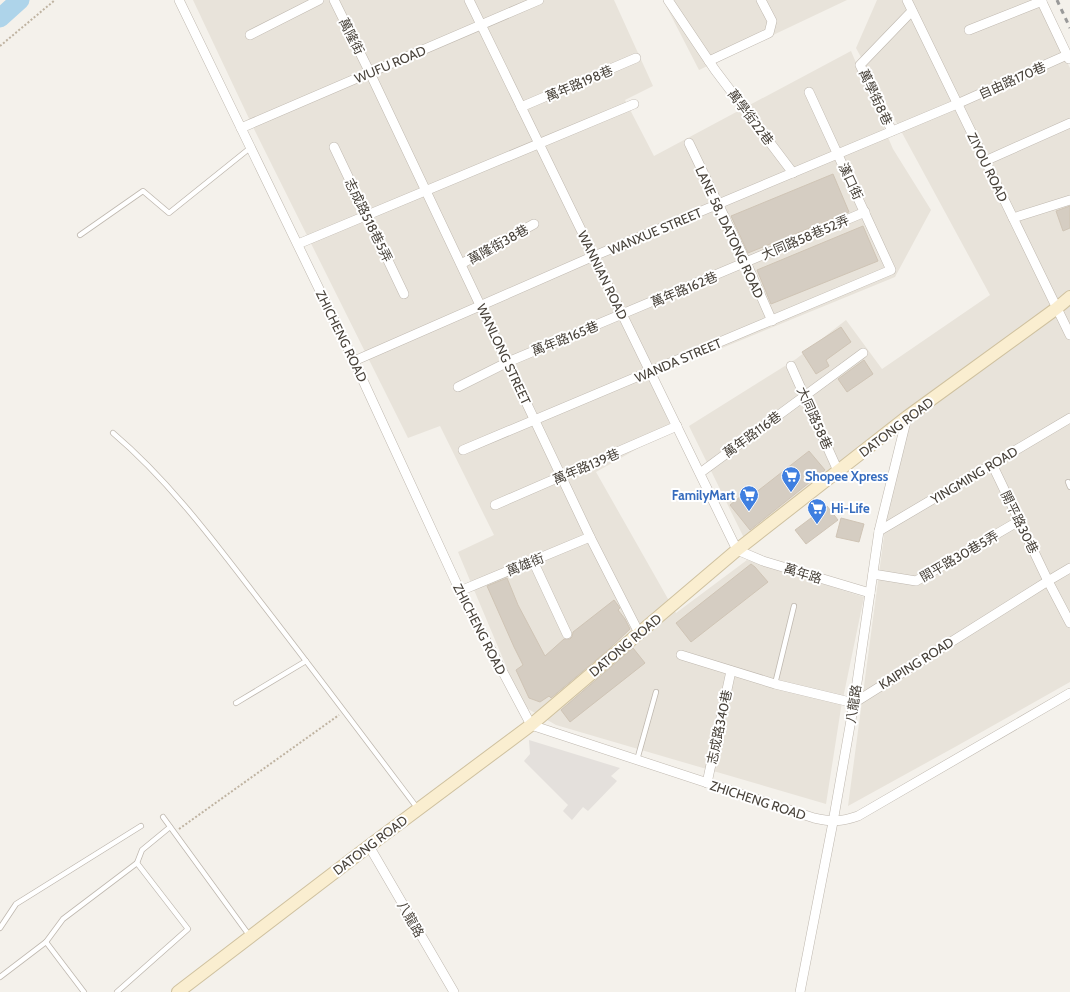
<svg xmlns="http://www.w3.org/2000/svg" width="1070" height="992" viewBox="0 0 1070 992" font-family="Cabin,'Noto Sans TC',sans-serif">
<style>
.residential{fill:#e8e3da}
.industrial{fill:#e4e0dc}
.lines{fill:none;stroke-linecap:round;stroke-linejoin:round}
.river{stroke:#aed4ea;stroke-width:19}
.building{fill:#d5cdc2;stroke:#cfc4b5}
.lane-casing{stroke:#bfb8af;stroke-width:6}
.street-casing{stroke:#bfb8af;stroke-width:10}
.secondary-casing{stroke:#cfc19f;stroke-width:14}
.path{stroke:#bfb3a1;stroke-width:2;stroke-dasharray:2 2;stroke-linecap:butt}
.lane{stroke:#fff;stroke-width:4.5}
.street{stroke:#fff;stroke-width:9}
.secondary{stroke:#faeed0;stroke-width:12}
.rail{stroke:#999;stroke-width:3;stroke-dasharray:5 5;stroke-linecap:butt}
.labels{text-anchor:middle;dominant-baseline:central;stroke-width:4;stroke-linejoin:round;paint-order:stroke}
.street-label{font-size:13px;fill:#48423a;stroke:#fff}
.shop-label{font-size:13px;font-weight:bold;fill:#366cbe;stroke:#fff;text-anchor:start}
</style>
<rect width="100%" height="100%" fill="#f4f1eb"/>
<g class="residential">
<path d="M193 0H614L653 86 625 100 654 156 851 51 893 149 931 210 895 277 649 378 672 429 596 472 676 613 747 560 864 597 841 708 826 804 556 725 523 706 458 552 494 535 440 426 408 438 253 127Z"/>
<path d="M663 0H847L699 70Z"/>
<path d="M877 0H1036L1070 68V682L955 747 848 806 900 416 744 538 689 426 796 359 846 320 882 369 990 295 856 48Z"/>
</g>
<path class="industrial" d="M529 740 620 768 611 776 617 781 588 811 583 807 572 820 563 811 568 805 524 761 530 754Z"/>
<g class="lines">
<path class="river" d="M0 18 20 0"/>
</g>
<g class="building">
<path d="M833 174 849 212 748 253 731 216Z"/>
<path d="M1070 206V228L1063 231 1056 211Z"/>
<path d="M863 226 878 261 771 304 757 270Z"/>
<path d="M841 327 851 342 826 360 829 366 816 374 802 352Z"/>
<path d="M864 360 873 374 847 392 838 379Z"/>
<path d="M809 451 825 470 750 530 730 505 746 492 750 497Z"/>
<path d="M827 506 838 520 806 544 795 530Z"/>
<path d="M841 518 864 524 859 542 836 537Z"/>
<path d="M751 564 755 567 768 582 691 642 676 623Z"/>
<path d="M507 578 518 605 545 656 564 639H570L572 637 573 632 614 600 620 608 618 610 625 619 630 629 608 650 551 698 549 696 540 702 529 698 516 670 523 665 514 647 487 586Z"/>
<path d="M633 648 645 663 570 722 561 710Z"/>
</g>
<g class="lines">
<defs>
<g id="lane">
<path d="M80 235 143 191 169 213 250 148"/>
<path d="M113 433C167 479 210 536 253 592 309 664 363 736 418 809"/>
<path d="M1068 482 1070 487"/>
<path d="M775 684 794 606"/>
<path d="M236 703 306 661"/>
<path d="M637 760 656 692"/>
<path d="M163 817 249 935"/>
<path d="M137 863 142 850 170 827"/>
<path d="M0 928 16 904 141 826"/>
<path d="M46 942 84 992"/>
<path d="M0 977 46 942 63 919 137 863 188 929 117 992"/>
</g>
<g id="street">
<path d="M179 0 354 361 460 591 531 725 814 818C832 822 841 822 858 816L1070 693"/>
<path d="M334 0 370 73 590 537 639 633"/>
<path d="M469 0 737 550 763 561 870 593"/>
<path d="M668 0 715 70 793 173"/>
<path d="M907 0 1070 335"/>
<path d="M1041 0 1069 59"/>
<path d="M969 30 1042 1"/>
<path d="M250 35 319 0"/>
<path d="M709 61 769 33 772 21 761 0"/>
<path d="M521 107 636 58"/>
<path d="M241 128 539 0"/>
<path d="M892 131 860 65 912 11"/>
<path d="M689 143 746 262 772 321"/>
<path d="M334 147 404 294"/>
<path d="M985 161 1070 123"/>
<path d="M1013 218 1070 200"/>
<path d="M298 244 634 104"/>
<path d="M461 264 534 224"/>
<path d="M354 361 594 256 957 104 1067 55"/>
<path d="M791 366 838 471"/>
<path d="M458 387 508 362 865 212"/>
<path d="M463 450 891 270 809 92"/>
<path d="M992 464 1048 581 1070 623"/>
<path d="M700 473 863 353"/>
<path d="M495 505 677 426"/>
<path d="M879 531 1070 418"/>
<path d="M533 561 567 634"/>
<path d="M873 574 916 581 1019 521"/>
<path d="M460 591 590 537"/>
<path d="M681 655 775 684 854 703 1048 581 1070 568"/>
<path d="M707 783 731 671"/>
<path d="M369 846 454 992"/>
<path d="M800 992 833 822 854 703 879 531 907 417"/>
</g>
<path id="secondary" d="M178 992 369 846 531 725 737 550 838 471 907 417 1057 308 1070 297"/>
</defs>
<use href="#lane" class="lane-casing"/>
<use href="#street" class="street-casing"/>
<use href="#secondary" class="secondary-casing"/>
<g class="path">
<path d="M0 46 55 0"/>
<path d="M179 829 339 715"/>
</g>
<use href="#lane" class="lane"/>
<use href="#street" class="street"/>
<use href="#secondary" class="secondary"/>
<path class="rail" d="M1057 0 1070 28"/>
</g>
<defs>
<symbol id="supermarket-pin" viewBox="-11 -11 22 30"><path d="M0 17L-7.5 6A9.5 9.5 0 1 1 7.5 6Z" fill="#3f7fe0" stroke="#fff"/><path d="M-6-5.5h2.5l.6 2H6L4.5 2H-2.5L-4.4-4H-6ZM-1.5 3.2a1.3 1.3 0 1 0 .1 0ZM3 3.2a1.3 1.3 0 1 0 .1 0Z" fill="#fff"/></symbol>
</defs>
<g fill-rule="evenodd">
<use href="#supermarket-pin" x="780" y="465" width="22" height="30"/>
<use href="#supermarket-pin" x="738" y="484" width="22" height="30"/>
<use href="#supermarket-pin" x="806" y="497" width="22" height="30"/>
</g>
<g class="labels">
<g class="street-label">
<text transform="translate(352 36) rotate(63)">萬隆街</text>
<text transform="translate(390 64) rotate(-23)">WUFU ROAD</text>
<text transform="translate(1012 80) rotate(-24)">自由路170巷</text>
<text transform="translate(579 83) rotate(-23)">萬年路198巷</text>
<text transform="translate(876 97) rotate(65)">萬學街8巷</text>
<text transform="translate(751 117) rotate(53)">萬學街22巷</text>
<text transform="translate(988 167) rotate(64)">ZIYOU ROAD</text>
<text transform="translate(851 181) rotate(65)">漢口街</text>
<text transform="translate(369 220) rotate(64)">志成路518巷5弄</text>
<text transform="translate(655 231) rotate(-23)">WANXUE STREET</text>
<text transform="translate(730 232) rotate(65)">LANE 58, DATONG ROAD</text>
<text transform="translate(805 237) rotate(-23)">大同路58巷52弄</text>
<text transform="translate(498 244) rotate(-29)">萬隆街38巷</text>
<text transform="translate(603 275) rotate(64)">WANNIAN ROAD</text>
<text transform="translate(684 289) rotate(-23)">萬年路162巷</text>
<text transform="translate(342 336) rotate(64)">ZHICHENG ROAD</text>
<text transform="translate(565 338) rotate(-22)">萬年路165巷</text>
<text transform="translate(504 354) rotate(65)">WANLONG STREET</text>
<text transform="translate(678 360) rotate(-23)">WANDA STREET</text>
<text transform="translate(815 418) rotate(66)">大同路58巷</text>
<text transform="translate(896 427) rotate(-37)">DATONG ROAD</text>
<text transform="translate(752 434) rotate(-36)">萬年路116巷</text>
<text transform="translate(586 466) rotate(-23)">萬年路139巷</text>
<text transform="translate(974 475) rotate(-31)">YINGMING ROAD</text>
<text transform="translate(1020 522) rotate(64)">開平路30巷</text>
<text transform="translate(959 556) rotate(-30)">開平路30巷5弄</text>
<text transform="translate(525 564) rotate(-22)">萬雄街</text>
<text transform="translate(803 573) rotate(17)">萬年路</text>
<text transform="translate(480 629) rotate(63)">ZHICHENG ROAD</text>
<text transform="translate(625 645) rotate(-40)">DATONG ROAD</text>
<text transform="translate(916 663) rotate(-32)">KAIPING ROAD</text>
<text transform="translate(853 704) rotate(-81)">八龍路</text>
<text transform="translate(719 727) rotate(-78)">志成路340巷</text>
<text transform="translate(758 800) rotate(18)">ZHICHENG ROAD</text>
<text transform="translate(370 845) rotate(-37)">DATONG ROAD</text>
<text transform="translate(411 919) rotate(60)">八龍路</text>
</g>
<g class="shop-label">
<text x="805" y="476">Shopee Xpress</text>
<text x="735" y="495" text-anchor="end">FamilyMart</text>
<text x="831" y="508">Hi-Life</text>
</g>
</g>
</svg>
